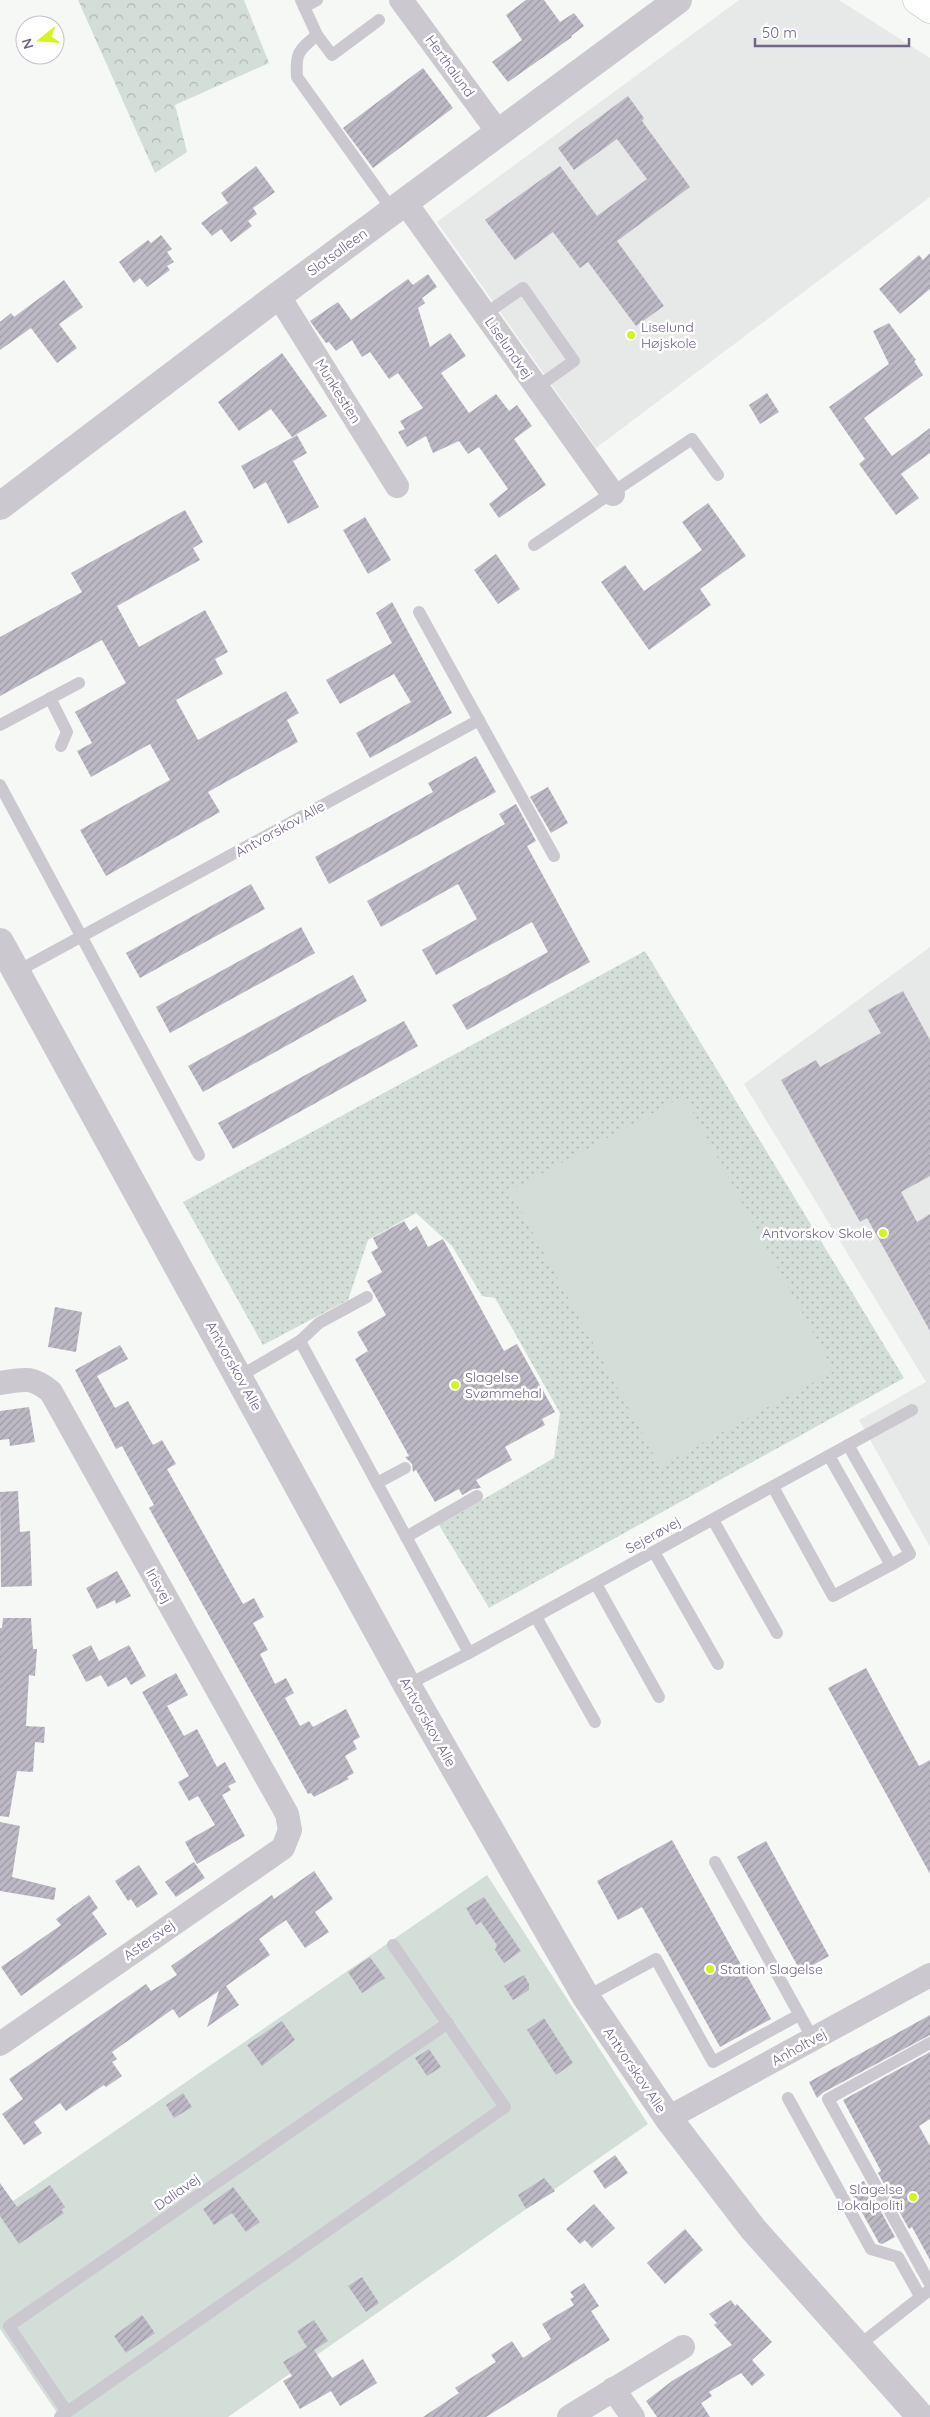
<svg xmlns="http://www.w3.org/2000/svg" width="930" height="2417" viewBox="0 0 930 2417" font-family="Quicksand,sans-serif">
<style>
.built{fill:#e7e9e8}
.forest{fill:url(#forest-crowns)}
.park{fill:url(#park-dots)}
.garden{fill:#d4ded9}
.building{fill:url(#building-hatch)}
.lines{fill:none;stroke-linecap:round;stroke-linejoin:round}
.secondary-casing{stroke:#bfbcc6;stroke-width:29}
.service{stroke:#cbc8cf;stroke-width:12}
.minor{stroke:#cbc8cf;stroke-width:24}
.tertiary{stroke:#cbc8cf;stroke-width:28}
.secondary{stroke:#fff;stroke-width:28}
.poi-dot{fill:#d6f31a;stroke:#fff;stroke-width:2}
.labels{text-anchor:middle;dominant-baseline:central;stroke-width:5;stroke-linejoin:round;paint-order:stroke}
.street-label{font-size:14px;fill:#716489;stroke:#fff}
.poi-label{font-size:14px;fill:#716489;stroke:#fff;text-anchor:start}
</style>
<defs>
<pattern id="forest-crowns" width="20" height="18" patternUnits="userSpaceOnUse" patternTransform="scale(1.25)"><rect width="20" height="18" fill="#d4ded9"/><path d="M2 6a3 3 0 1 1 6 0M12 15a3 3 0 1 1 6 0" fill="none" stroke="#b0b8b6"/></pattern>
<pattern id="park-dots" width="8" height="8" patternUnits="userSpaceOnUse" patternTransform="scale(1.25)"><rect width="8" height="8" fill="#d4ded9"/><path d="M2 2h.1M6 6h.1" fill="none" stroke="#b0b8b6" stroke-width="1.8" stroke-linecap="round"/></pattern>
<pattern id="building-hatch" width="6" height="6" patternUnits="userSpaceOnUse" patternTransform="scale(1.25)"><rect width="6" height="6" fill="#bdb9c4"/><path d="M-1 1l2-2M0 6l6-6M5 7l2-2" fill="none" stroke="#9e9aa5"/></pattern>
</defs>
<rect width="100%" height="100%" fill="#f5f8f5"/>
<g class="built">
<path d="M739 0H839L930 58V197L596 448 437 222Z"/>
<path d="M930 947V1547L859 1420 926 1382 744 1084Z"/>
</g>
<path class="forest" d="M78 0H244L269 63 175 105 187 152 155 173Z"/>
<path class="park" d="M645 951 904 1378 489 1608 439 1525 554 1458 560 1413 495 1298 482 1296 452 1246 416 1213 368 1240 348 1300 263 1345 183 1202Z"/>
<g class="garden">
<path d="M684 1096 834 1371 660 1466 510 1191Z"/>
<path d="M487 1875 648 2124 228 2417H60L0 2329V2210Z"/>
</g>
<g class="building">
<path d="M526 0H544L560 22 574 13 584 26 571 36 572 37 508 82 492 62 522 40 506 15Z"/>
<path d="M423 68 453 108 373 168 343 128Z"/>
<path d="M628 96 644 118 642 121 690 187 617 241 664 306 636 326 588 262 580 268 553 232 515 260 485 220 560 166 597 216 647 179 617 139 574 170 558 148Z"/>
<path d="M256 166 275 192 253 208 257 214 248 221 252 226 231 242 221 229 212 236 201 223 228 203 221 193Z"/>
<path d="M161 235 172 249 167 252 174 262 167 266 170 270 147 287 140 278 134 283 119 262 148 240 151 243Z"/>
<path d="M930 253V289L900 314 879 289 919 255 923 260Z"/>
<path d="M428 274 437 287 422 298 425 303 418 308 430 347 450 333 466 356 441 373 469 413 496 394 509 411 517 405 532 426 514 439 546 485 499 518 489 504 508 489 479 447 468 454 459 441 433 453 426 436 407 447 398 432 405 429 400 421 423 408 398 373 389 379 370 352 362 357 352 340 336 351 329 342 326 343 310 321 338 302 351 320 408 279 413 285Z"/>
<path d="M64 280 83 307 59 324 77 348 57 363 31 328 0 350V322L11 313 14 317Z"/>
<path d="M889 323 916 360 914 361 923 375 864 418 892 456 930 428V453L901 474 919 498 896 515 859 464 865 459 829 407 889 364 873 331Z"/>
<path d="M282 353 327 416 292 437 271 409 239 431 218 402Z"/>
<path d="M767 393 779 412 760 424 749 405Z"/>
<path d="M297 435 307 453 293 461 319 507 288 524 266 482 254 489 241 466Z"/>
<path d="M708 503 746 556 700 589 711 605 649 650 601 582 625 565 644 591 702 550 682 522Z"/>
<path d="M185 510 203 542 193 548 200 560 117 606 139 647 205 610 228 652 215 659 223 674 176 700 198 740 286 691 299 713 287 720 298 742 208 792 220 812 106 876 80 830 170 780 150 744 91 777 77 751 92 743 75 712 126 683 102 640 0 696V637L82 592 71 573Z"/>
<path d="M365 517 391 560 368 574 343 530Z"/>
<path d="M496 554 520 589 498 604 474 570Z"/>
<path d="M392 602 452 713 370 758 356 733 411 702 394 674 340 704 326 680 392 643 376 613Z"/>
<path d="M476 756 496 792 329 884 315 857 433 792 428 783Z"/>
<path d="M548 787 568 823 551 833 530 797Z"/>
<path d="M516 804 536 841 527 846 590 962 467 1030 452 1005 548 952 532 922 436 975 422 950 477 919 458 884 381 927 367 901 505 824 499 814Z"/>
<path d="M251 884 265 909 140 978 126 953Z"/>
<path d="M301 927 315 953 170 1033 156 1007Z"/>
<path d="M353 975 367 1001 203 1092 188 1066Z"/>
<path d="M903 991 930 1040V1176L901 1192 917 1222 930 1214V1331L867 1218 860 1222 781 1080 816 1060 820 1067 881 1033 868 1010Z"/>
<path d="M404 1021 418 1046 233 1149 218 1123Z"/>
<path d="M404 1221 410 1231 417 1226 428 1247 443 1239 504 1351 517 1344 555 1412 542 1419 545 1425 505 1447 512 1460 476 1480 481 1488 473 1489 462 1495 459 1489 435 1502 416 1470 413 1472 412 1464 405 1457 409 1456 355 1359 368 1351 357 1332 386 1315 367 1281 382 1272 371 1252 378 1248 373 1238Z"/>
<path d="M55 1307 82 1312 76 1352 48 1347Z"/>
<path d="M120 1345 128 1359 97 1376 115 1408 128 1401 153 1445 162 1440 176 1464 167 1469 243 1604 254 1598 264 1617 253 1623 268 1650 260 1654 275 1684 286 1678 294 1693 285 1698 300 1726 309 1721 313 1727 346 1709 360 1737 353 1741 357 1749 345 1756 354 1773 347 1777 349 1779 314 1797 311 1793 308 1794 149 1508 154 1505 122 1446 116 1449 75 1370Z"/>
<path d="M29 1407 35 1442 10 1446 9 1439 0 1440V1411Z"/>
<path d="M18 1491 20 1532 30 1531 32 1586 1 1587 0 1492Z"/>
<path d="M117 1571 131 1596 116 1604 115 1600 97 1609 86 1588Z"/>
<path d="M3 1618H31L33 1649H37L35 1676 29 1675 26 1726 45 1727 44 1743 35 1742 33 1772 17 1771 9 1817 0 1816V1628H2Z"/>
<path d="M91 1645 99 1661 129 1645 146 1676 131 1685 126 1677 108 1687 101 1675 86 1682 72 1655Z"/>
<path d="M866 1668 919 1766 930 1760V1874L828 1688Z"/>
<path d="M176 1673 188 1695 167 1706 184 1736 197 1729 217 1767 225 1762 236 1782 228 1786 231 1790 222 1795 245 1836 197 1864 185 1842 215 1825 198 1796 189 1801 178 1782 189 1776 142 1692Z"/>
<path d="M0 1822 20 1826 12 1877 56 1888 54 1900 0 1891Z"/>
<path d="M672 1840 771 2019 720 2047 642 1907 618 1920 597 1881Z"/>
<path d="M766 1841 829 1956 801 1972 737 1857Z"/>
<path d="M194 1862 205 1878 176 1897 165 1882Z"/>
<path d="M139 1865 158 1894 137 1908 131 1899 128 1901 115 1881Z"/>
<path d="M314 1871 333 1899 315 1912 329 1932 305 1948 286 1920 259 1939 270 1955 226 1986 239 2005 207 2027 219 1991 179 2018 173 2009 112 2052 117 2059 112 2062 122 2076 106 2087 104 2085 66 2111 60 2103 34 2122 42 2133 24 2145 2 2114 23 2099 9 2079 146 1984 151 1991 177 1975 171 1966 272 1895 274 1899Z"/>
<path d="M89 1895 98 1908 92 1913 107 1934 21 1996 1 1967 61 1925 56 1919Z"/>
<path d="M484 1897 521 1951 504 1963 495 1950 497 1945 481 1922 476 1925 466 1908Z"/>
<path d="M370 1957 385 1978 362 1993 348 1972Z"/>
<path d="M524 1975 529 1984V1990L513 2000 504 1986Z"/>
<path d="M930 2015V2035L824 2092 817 2098 809 2082Z"/>
<path d="M544 2018 573 2063 556 2075 527 2030Z"/>
<path d="M282 2021 295 2040 262 2066 247 2045Z"/>
<path d="M429 2049 441 2067 427 2076 415 2058Z"/>
<path d="M930 2052V2119L919 2126 930 2146V2260L912 2227 909 2229 878 2173 881 2171 843 2100Z"/>
<path d="M183 2093 192 2107 174 2118 166 2105Z"/>
<path d="M615 2155 628 2173 605 2189 593 2171Z"/>
<path d="M544 2178 555 2191 526 2209 518 2195Z"/>
<path d="M864 2181 895 2237 882 2244 879 2243 849 2189Z"/>
<path d="M0 2183 17 2207 50 2185 65 2207 61 2210 64 2213 19 2244 0 2216Z"/>
<path d="M233 2187 260 2222 246 2232 232 2213 214 2225 203 2209Z"/>
<path d="M594 2204 615 2228 592 2248 585 2240 580 2244 566 2229Z"/>
<path d="M685 2229 703 2250 665 2284 647 2263Z"/>
<path d="M362 2277 379 2303 366 2312 348 2286Z"/>
<path d="M584 2283 599 2306 591 2311 610 2340 486 2417H423L459 2393 455 2388 496 2362 491 2355 512 2341 523 2358 551 2339 542 2324 574 2305 570 2299 574 2297 570 2292Z"/>
<path d="M731 2300 735 2306 737 2304 772 2342 752 2360 765 2375 752 2386 741 2373 709 2392 712 2396 701 2403 710 2417H657L646 2401 672 2381 732 2345 714 2325 717 2323 709 2314Z"/>
<path d="M142 2315 155 2333 126 2353 114 2336Z"/>
<path d="M314 2320 328 2341 314 2350 332 2378 363 2359 377 2383 340 2406 331 2391 300 2409 283 2381 292 2376 283 2362 307 2347 297 2331Z"/>
</g>
<g class="lines">
<defs>
<path id="secondary" d="M917 0 930 9"/>
</defs>
<use href="#secondary" class="secondary-casing"/>
<g class="service">
<path d="M301 0 317 35 332 55 379 20"/>
<path d="M304 7 317 0"/>
<path d="M317 35C299 50 295 53 297 77L393 211"/>
<path d="M485 314 523 288 574 361 537 387"/>
<path d="M534 545 692 439 718 475"/>
<path d="M419 612 554 856"/>
<path d="M50 698 67 732 61 746"/>
<path d="M0 725 79 683"/>
<path d="M0 785 199 1155"/>
<path d="M16 972 479 720"/>
<path d="M300 1341 319 1323 367 1297"/>
<path d="M240 1376 300 1341 469 1653"/>
<path d="M829 1456 891 1565 910 1554 848 1445"/>
<path d="M377 1483 405 1468"/>
<path d="M773 1487 833 1596 891 1565"/>
<path d="M713 1520 777 1633"/>
<path d="M406 1537 477 1496"/>
<path d="M654 1552 718 1664"/>
<path d="M596 1584 659 1697"/>
<path d="M536 1617 595 1722"/>
<path d="M407 1685 469 1653 912 1410"/>
<path d="M715 1862 813 2039"/>
<path d="M586 1997 656 1959 713 2062 799 2015"/>
<path d="M930 2043 828 2099 930 2284"/>
<path d="M788 2098 871 2249 898 2257 920 2296"/>
<path d="M858 2346 927 2292"/>
<path d="M67 2412 9 2326 448 2023"/>
<path d="M60 2417 505 2107 393 1945"/>
</g>
<g class="minor">
<path d="M401 0 498 132"/>
<path d="M405 202 613 494"/>
<path d="M278 295 397 486"/>
<path d="M0 1383C24 1379 32 1376 51 1392L287 1814 290 1830 283 1848 0 2044"/>
<path d="M668 2118 930 1975"/>
<path d="M613 2389 633 2417"/>
<path d="M569 2417 683 2347"/>
</g>
<g class="tertiary">
<path d="M0 506 271 301 678 0"/>
<path d="M0 942 407 1685 586 1997 668 2118 753 2229 921 2417"/>
</g>
<use href="#secondary" class="secondary"/>
</g>
<g class="poi-dot">
<circle cx="631" cy="335" r="5"/>
<circle cx="883" cy="1233" r="5"/>
<circle cx="455" cy="1385" r="5"/>
<circle cx="710" cy="1969" r="5"/>
<circle cx="913" cy="2197" r="5"/>
</g>
<g class="labels">
<g class="street-label">
<text transform="translate(450 66) rotate(54)">Herthalund</text>
<text transform="translate(337 252) rotate(-36)">Slotsalleen</text>
<text transform="translate(509 348) rotate(55)">Liselundvej</text>
<text transform="translate(338 391) rotate(58)">Munkestien</text>
<text transform="translate(280 829) rotate(-29)">Antvorskov Alle</text>
<text transform="translate(234 1366) rotate(61)">Antvorskov Alle</text>
<text transform="translate(653 1535) rotate(-29)">Sejerøvej</text>
<text transform="translate(159 1586) rotate(61)">Irisvej</text>
<text transform="translate(428 1722) rotate(61)">Antvorskov Alle</text>
<text transform="translate(149 1940) rotate(-35)">Astersvej</text>
<text transform="translate(799 2047) rotate(-29)">Anholtvej</text>
<text transform="translate(635 2070) rotate(56)">Antvorskov Alle</text>
<text transform="translate(177 2192) rotate(-35)">Daliavej</text>
</g>
<g class="poi-label">
<text x="641" y="327">Liselund<tspan x="641" dy="16">Højskole</tspan></text>
<text x="873" y="1233" text-anchor="end">Antvorskov Skole</text>
<text x="465" y="1377">Slagelse<tspan x="465" dy="16">Svømmehal</tspan></text>
<text x="720" y="1969">Station Slagelse</text>
<text x="903" y="2189" text-anchor="end">Slagelse<tspan x="903" dy="16">Lokalpoliti</tspan></text>
</g>
</g>
<g transform="translate(40 40) rotate(253)"><circle r="24" fill="#ffffff" stroke="#c6c1d0"/>
<path d="M0-4L9 19L0 12L-9 19Z" fill="#d6f31a"/>
<text y="-8" font-size="14" font-weight="bold" text-anchor="middle" fill="#716489">N</text>
</g>
<path d="M755 38v8h154v-8" fill="none" stroke="#716489" stroke-width="2.5"/>
<text x="762" y="38" font-size="15" fill="#716489" stroke="#ffffff" stroke-width="4" paint-order="stroke">50 m</text>
</svg>
